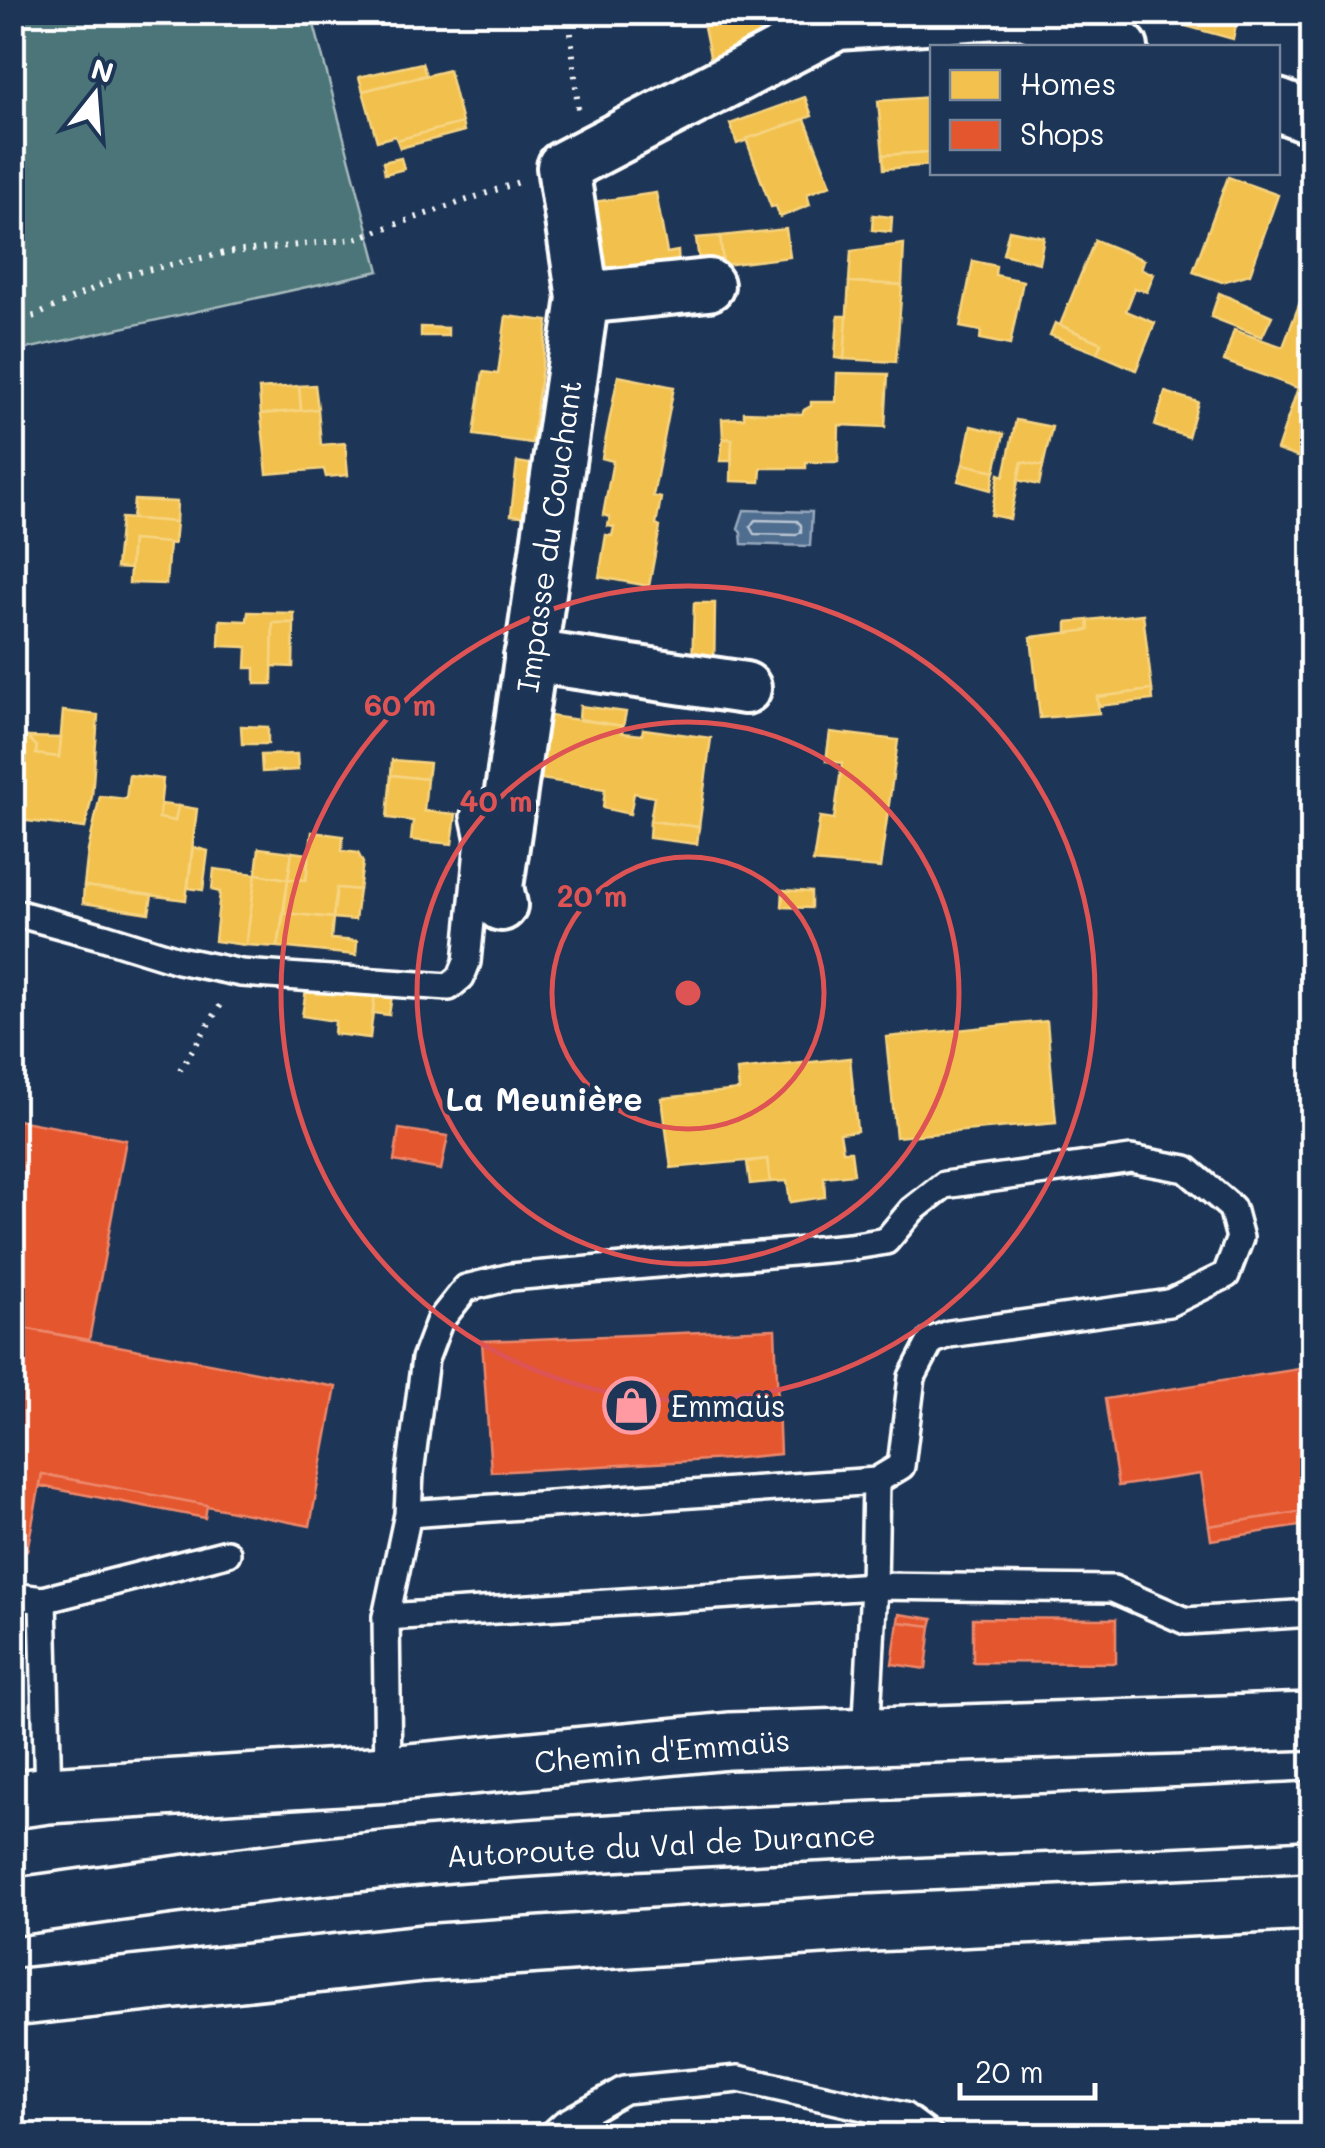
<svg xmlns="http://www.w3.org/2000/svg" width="1325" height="2148" viewBox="0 0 1325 2148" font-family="Mali,sans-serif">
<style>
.green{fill:#4c7478;stroke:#a6babc;stroke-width:2.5}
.water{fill:#4f6d8f;stroke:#95a7bc;stroke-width:2.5}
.homes{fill:#f2c14e;stroke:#f6d483;stroke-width:2.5}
.shops{fill:#e4572e;stroke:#ec896d;stroke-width:2.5}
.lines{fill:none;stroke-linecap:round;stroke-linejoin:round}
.shore{stroke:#b9c5d2;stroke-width:2.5}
.lane-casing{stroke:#fff;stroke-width:32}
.street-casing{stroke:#fff;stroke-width:58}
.secondary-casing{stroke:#fff;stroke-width:62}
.highway-casing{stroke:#fff;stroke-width:62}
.path{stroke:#fff;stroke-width:6;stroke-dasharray:2.5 8;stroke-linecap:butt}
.lane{stroke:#1d3557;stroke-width:25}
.street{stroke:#1d3557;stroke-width:50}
.secondary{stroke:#1d3557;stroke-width:55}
.highway{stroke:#1d3557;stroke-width:55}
.ring{fill:none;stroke:#de5353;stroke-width:5}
.labels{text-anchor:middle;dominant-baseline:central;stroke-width:10;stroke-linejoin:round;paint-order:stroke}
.street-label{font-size:30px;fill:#fff;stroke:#1d3557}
.poi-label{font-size:30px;fill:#fff;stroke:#1d3557;text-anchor:start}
.neighbourhood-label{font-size:32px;font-weight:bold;fill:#fff;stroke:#1d3557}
.centre{fill:#de5353;stroke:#1d3557;stroke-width:5}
.ring-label{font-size:30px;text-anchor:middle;font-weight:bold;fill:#de5353;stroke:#1d3557;stroke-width:10;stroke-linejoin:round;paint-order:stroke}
</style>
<rect width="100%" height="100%" fill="#1d3557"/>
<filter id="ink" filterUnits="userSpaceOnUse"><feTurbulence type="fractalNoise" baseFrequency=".01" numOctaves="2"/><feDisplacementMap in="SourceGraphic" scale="20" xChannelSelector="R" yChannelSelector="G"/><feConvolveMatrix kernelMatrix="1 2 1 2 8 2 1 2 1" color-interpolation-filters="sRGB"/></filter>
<g filter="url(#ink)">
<path class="green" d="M12 13H311L379 271 13 352Z"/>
<path class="water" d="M744 510 812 512 810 546 742 544 741 533 738 528Z"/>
<g class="homes">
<path d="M701 12H755L760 36 711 61Z"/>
<path d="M1162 12H1239L1233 39 1160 19Z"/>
<path d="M422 63 426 75 363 91 359 77Z"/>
<path d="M449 70 462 123 397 140 395 136 377 141 363 91Z"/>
<path d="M805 97 812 116 737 144 730 124Z"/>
<path d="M932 97V152L883 155 878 101Z"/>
<path d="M805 119 831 185 807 194 810 205 780 217 776 206 771 207 746 139Z"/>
<path d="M462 123 464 131 400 148 397 140Z"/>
<path d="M932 152V165L884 169 883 155Z"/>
<path d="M401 158 404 169 385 174 383 162Z"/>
<path d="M1228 177 1278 195 1250 274 1222 282 1193 272Z"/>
<path d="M656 193 667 253 678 251 679 270 603 278 593 202Z"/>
<path d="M873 215 892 217 891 232 872 230Z"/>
<path d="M786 229 790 257 723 265 720 236Z"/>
<path d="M1009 230 1044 237 1039 263 1003 254Z"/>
<path d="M720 236 723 265 700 268 696 238Z"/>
<path d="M1095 240 1144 260 1141 269 1154 274 1147 292 1135 288 1126 311 1155 323 1136 370 1097 353 1101 343 1060 325Z"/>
<path d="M904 244 902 285 849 282 851 251Z"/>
<path d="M973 261 996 266 995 275 1023 281 1010 345 980 339 981 331 960 327Z"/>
<path d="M849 282 902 285 896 362 844 359Z"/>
<path d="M1219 293 1272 316 1262 337 1211 317Z"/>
<path d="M1301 300 1312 305V449L1308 461 1277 450 1298 388 1224 361 1234 330 1283 347Z"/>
<path d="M506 316 548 321 532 443 474 435 483 372 498 374Z"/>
<path d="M838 316H847L844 359 835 358Z"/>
<path d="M1055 323 1101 343 1097 353 1050 335Z"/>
<path d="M421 327 448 328V336H421Z"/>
<path d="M837 373 888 374 885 427 839 425 838 462H806V468H761L760 482 731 481 732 439H723L722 419 744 418V412L802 414 804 410 811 406V402H836Z"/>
<path d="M618 376 674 387 653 496 661 498 656 525 660 527 649 586 599 577 606 535 612 536 614 527 608 526 610 517 603 515 613 461 602 458Z"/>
<path d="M315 385 318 409 301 411 299 386Z"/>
<path d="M299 386 301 411 261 414 259 389Z"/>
<path d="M1165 392 1198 402 1188 437 1155 426Z"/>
<path d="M318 409 321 445 345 443 348 475 326 477 324 469 267 474 261 414Z"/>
<path d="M1016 420 1052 427 1043 466 1022 462 1010 519 991 515 999 474 1004 476Z"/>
<path d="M971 426 1004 434 995 471 963 464Z"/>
<path d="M723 439H732L731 461H720Z"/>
<path d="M517 462 536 465V474L532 473 530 502 536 517 511 515Z"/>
<path d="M1022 462 1043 466 1039 485 1018 480Z"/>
<path d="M963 464 995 471 991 490 958 481Z"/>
<path d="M134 500 177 502 176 522 132 519Z"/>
<path d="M121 518 176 522 174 544 132 540 130 569 116 568Z"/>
<path d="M132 540 169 543 166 584 129 583Z"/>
<path d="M694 603H715L714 675 692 670Z"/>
<path d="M248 612 294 613V623H273L272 684H255V668H246L247 647 219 646 220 620 247 621Z"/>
<path d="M1143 614 1152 690 1097 697 1099 713 1040 718 1031 637 1089 630 1088 620Z"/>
<path d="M1088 620 1089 630 1067 633V622Z"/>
<path d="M273 623H294L293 667 272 666Z"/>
<path d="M1152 690 1153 700 1099 706 1097 697Z"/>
<path d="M580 706 626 712 623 726 579 719Z"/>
<path d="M63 711 98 715 92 796 85 828 19 820 16 835 12 834V736L28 737 37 747 36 754 59 757Z"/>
<path d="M550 716 623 726 622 733 642 735 643 729 711 738 699 827 650 821 654 797 634 793 630 814 603 808 605 789 541 779Z"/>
<path d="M241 726 268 727V744H242Z"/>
<path d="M830 732 898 740 880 868 813 862 820 817 834 819 842 763 826 761Z"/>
<path d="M28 737 61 738 59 757 36 754 37 747Z"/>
<path d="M297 754 298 770 262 772 261 755Z"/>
<path d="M392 760 429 763 427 779 391 775Z"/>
<path d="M129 775 163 779 159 818 175 821 178 806 197 809 186 900 84 886 88 851 100 796 126 799Z"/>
<path d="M391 775 427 779 424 811 456 814 452 844 411 840 413 821 387 818Z"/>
<path d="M161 804 178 806 175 821 159 818Z"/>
<path d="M650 821 699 827 697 844 649 838Z"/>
<path d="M312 832 343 836 342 851 358 853 363 863 359 890 337 888 333 918 284 913 288 879 306 880Z"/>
<path d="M193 847 208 851 203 890 188 888Z"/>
<path d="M259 848 292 852 288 879 256 874Z"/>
<path d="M292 852 309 854 306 880 288 879Z"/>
<path d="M214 869 256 874 246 945 215 941 220 892 212 890Z"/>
<path d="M256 874 288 879 278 947 246 945Z"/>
<path d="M84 886 152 895 149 913 83 903Z"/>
<path d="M337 888 359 890 355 920 333 918Z"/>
<path d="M783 890 811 892V908L782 907Z"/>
<path d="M284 913 333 918 331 939 357 941 356 955 278 947Z"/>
<path d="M307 984 375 993 370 1038 334 1034 335 1021 302 1016Z"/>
<path d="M375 993 392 995 389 1015 373 1013Z"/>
<path d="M1047 1021 1056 1123 896 1137 886 1037Z"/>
<path d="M850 1058 857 1131 840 1133 843 1151H851L854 1174 824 1177 825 1197 790 1202 787 1181 770 1182 767 1159 671 1168 662 1098 739 1090 737 1070Z"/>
<path d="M767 1159 770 1182 750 1184 747 1162Z"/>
</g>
<g class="shops">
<path d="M12 1119 126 1140 89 1340 12 1326Z"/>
<path d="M399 1129 448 1136 441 1170 394 1161Z"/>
<path d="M12 1326 336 1387 310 1526 42 1474 27 1550 12 1547Z"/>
<path d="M775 1329 780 1454 728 1459 491 1472 482 1341Z"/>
<path d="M1312 1367V1510L1209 1526 1201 1474 1118 1486 1105 1399Z"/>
<path d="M42 1474 207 1505 205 1518 40 1486Z"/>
<path d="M1312 1510V1524L1211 1540 1209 1526Z"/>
<path d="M899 1614 933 1619 931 1626 898 1622Z"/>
<path d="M973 1618 1116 1619V1663L973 1662Z"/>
<path d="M898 1622 931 1626 926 1669 892 1664Z"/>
</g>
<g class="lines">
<path class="shore" d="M755 520 797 521 801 525V532L796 535 754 534 750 527Z"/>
<defs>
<g id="lane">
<path d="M12 912 104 937 178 960 241 973 449 987 461 977 467 962 479 839 474 816"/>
<path d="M12 1596 43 1600 227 1553"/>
<path d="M43 1600 48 1795"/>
<path d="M386 1617 874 1586 1113 1589 1186 1621 1312 1613"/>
<path d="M866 1737 874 1586 876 1481"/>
<path d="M388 1774 386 1617 408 1514 410 1473 425 1359 439 1322 466 1288 511 1277 849 1247 886 1241 912 1210 944 1185 1131 1159 1186 1169 1232 1208 1240 1238 1226 1275 1169 1303 949 1334 931 1341 912 1377 901 1466 876 1481 408 1514"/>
<path d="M551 2136 564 2124 624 2090 739 2079 904 2116 931 2136"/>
</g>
<g id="street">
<path d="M1020 12 1122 48"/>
<path d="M1278 105 1312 118"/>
<path d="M583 298 708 285"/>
<path d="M530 656 745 688"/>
<path d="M501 905 497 887 583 298 563 167 837 24 1012 12"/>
</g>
<path id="secondary" d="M12 1800 48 1795 388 1774 729 1741 1312 1721"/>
<g id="highway">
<path d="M12 1907C170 1885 328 1863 487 1851 762 1831 1037 1826 1312 1810"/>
<path d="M12 1998 423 1953 851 1924 1312 1902"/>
</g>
</defs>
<use href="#lane" class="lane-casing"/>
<use href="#street" class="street-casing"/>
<use href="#secondary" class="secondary-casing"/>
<use href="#highway" class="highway-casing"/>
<g class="path">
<path d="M569 12 578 109"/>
<path d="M12 321 35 316 120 276 224 253 354 239 519 182"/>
<path d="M180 1070 222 1003"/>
</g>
<use href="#lane" class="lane"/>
<use href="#street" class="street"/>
<use href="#secondary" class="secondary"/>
<use href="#highway" class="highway"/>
</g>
</g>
<g class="ring">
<circle cx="688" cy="993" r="136"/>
<circle cx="688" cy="993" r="271"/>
<circle cx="688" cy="993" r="407"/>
</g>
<defs>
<symbol id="shop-ring" viewBox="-11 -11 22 22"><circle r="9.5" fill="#1d3557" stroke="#ff9aa2" stroke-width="1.5"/><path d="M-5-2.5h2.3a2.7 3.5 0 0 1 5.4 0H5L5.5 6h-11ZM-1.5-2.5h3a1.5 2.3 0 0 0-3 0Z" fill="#ff9aa2"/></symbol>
</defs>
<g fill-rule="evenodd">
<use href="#shop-ring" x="600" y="1374" width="63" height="63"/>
</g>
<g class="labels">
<g class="street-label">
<text transform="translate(548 536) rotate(-82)">Impasse du Couchant</text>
<text transform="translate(662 1750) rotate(-5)">Chemin d'Emmaüs</text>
<text transform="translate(661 1844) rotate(-3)">Autoroute du Val de Durance</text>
</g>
<g class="poi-label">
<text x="671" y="1405">Emmaüs</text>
</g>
<g class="neighbourhood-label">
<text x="544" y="1098">La Meunière</text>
</g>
</g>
<circle cx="688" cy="993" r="15" class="centre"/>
<g class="ring-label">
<text x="400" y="716">60 m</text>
<text x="496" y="812">40 m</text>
<text x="592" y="907">20 m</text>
</g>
<rect width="1325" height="2148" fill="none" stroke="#1d3557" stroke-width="50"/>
<rect x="25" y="25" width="1275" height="2098" fill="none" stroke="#fff" stroke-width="4" filter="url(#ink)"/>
<rect x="930" y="45" width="350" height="130" fill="#1d3557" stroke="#77869a" stroke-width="2.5"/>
<rect x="950" y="70" width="50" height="30" fill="#f2c14e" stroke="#77869a" stroke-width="2.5"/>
<text x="1020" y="95" font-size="30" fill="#ffffff">Homes</text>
<rect x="950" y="120" width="50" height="30" fill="#e4572e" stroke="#77869a" stroke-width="2.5"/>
<text x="1020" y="145" font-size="30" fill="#ffffff">Shops</text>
<g transform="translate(95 95) rotate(17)" stroke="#1d3557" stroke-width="8" paint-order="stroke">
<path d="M0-8L18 38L0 25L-18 38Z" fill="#ffffff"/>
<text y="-15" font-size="28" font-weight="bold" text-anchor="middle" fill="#ffffff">N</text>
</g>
<path d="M960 2083v15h135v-15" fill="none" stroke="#ffffff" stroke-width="5"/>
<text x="975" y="2083" font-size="30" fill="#ffffff" stroke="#1d3557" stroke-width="8" paint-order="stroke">20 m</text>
</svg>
